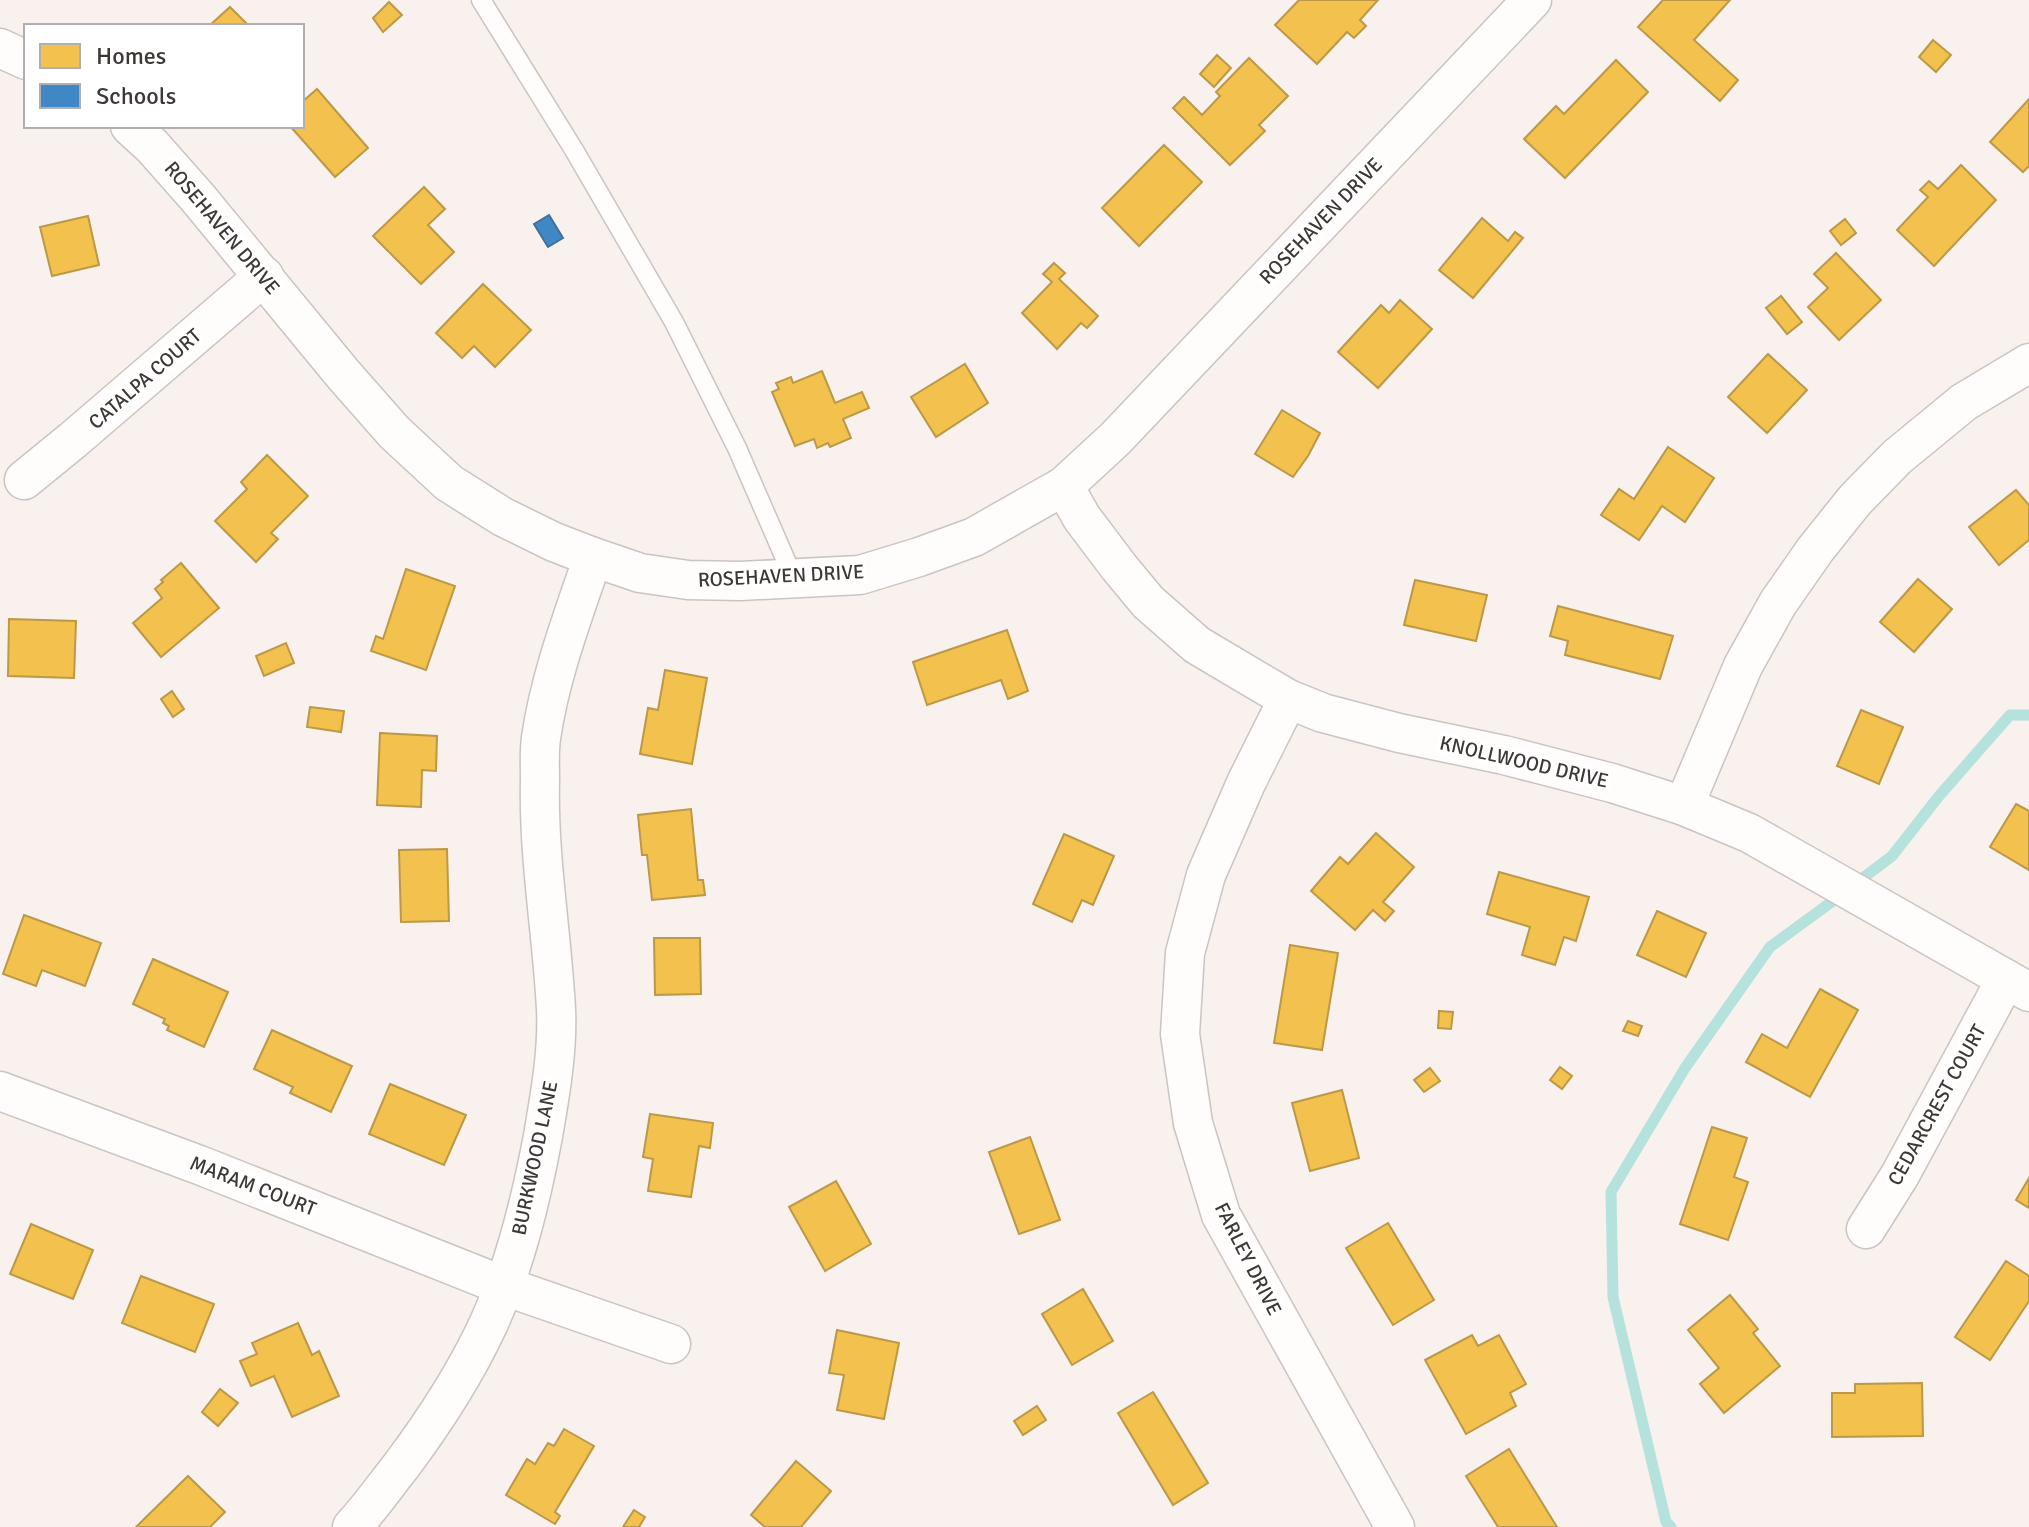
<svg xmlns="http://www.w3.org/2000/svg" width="2029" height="1527" viewBox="0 0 2029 1527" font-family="Signika,sans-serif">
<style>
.homes{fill:#f2c14e;stroke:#bc9847;stroke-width:2}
.schools{fill:#3f88c5;stroke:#3e709a;stroke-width:2}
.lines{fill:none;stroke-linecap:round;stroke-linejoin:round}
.stream{stroke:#b5e2dc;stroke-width:11}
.service-casing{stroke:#cac4c3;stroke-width:21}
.minor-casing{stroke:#cac4c3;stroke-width:41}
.service{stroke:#fefdfc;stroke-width:18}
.minor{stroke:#fefdfc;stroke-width:38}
.labels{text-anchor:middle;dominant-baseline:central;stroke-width:8;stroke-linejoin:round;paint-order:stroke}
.street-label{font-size:20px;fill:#3d3836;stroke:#fff}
</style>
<rect width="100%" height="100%" fill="#f8f1ee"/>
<g class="homes">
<path d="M1299 0H1378L1360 20 1366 26 1354 38 1347 32 1317 64 1275 25Z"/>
<path d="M1663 0H1730L1694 40 1738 80 1720 101 1638 27Z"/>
<path d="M389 2 402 15 383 32 373 18Z"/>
<path d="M230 7 249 26H209Z"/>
<path d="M1933 40 1951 55 1936 72 1919 57Z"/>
<path d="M1217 55 1231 68 1214 87 1200 74Z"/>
<path d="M1249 58 1288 96 1259 125 1265 131 1230 165 1173 108 1184 97 1202 115 1220 96 1216 92Z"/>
<path d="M1616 60 1648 92 1565 178 1524 139 1556 106 1564 114Z"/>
<path d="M317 89 368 148 335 177 290 126H302V102Z"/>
<path d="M2029 99V166L2023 172 1990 142Z"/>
<path d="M1164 145 1202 182 1139 246 1102 208Z"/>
<path d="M1961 165 1996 200 1934 266 1897 230 1928 197 1920 190 1929 181 1938 189Z"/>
<path d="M424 187 445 209 428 225 454 252 421 284 373 236Z"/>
<path d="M88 216 99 265 52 276 40 227Z"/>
<path d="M1482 218 1508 241 1515 232 1523 238 1473 298 1439 270Z"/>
<path d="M1845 219 1856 233 1841 245 1830 231Z"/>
<path d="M1836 253 1881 300 1839 340 1808 307 1828 288 1814 274Z"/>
<path d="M1054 263 1065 273 1059 279 1098 316 1087 328 1081 323 1057 349 1022 313 1052 282 1043 274Z"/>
<path d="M483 284 531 330 495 367 474 346 462 358 436 333Z"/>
<path d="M1781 296 1802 322 1787 334 1766 308Z"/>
<path d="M1400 300 1432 329 1378 388 1338 352 1381 305 1389 313Z"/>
<path d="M1768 354 1807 390 1767 433 1728 397Z"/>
<path d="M965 364 988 403 936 437 911 397Z"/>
<path d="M822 371 835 403 862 392 869 408 843 419 851 438 830 447 828 443 817 448 814 439 795 446 772 392 779 389 776 383 791 377 793 383Z"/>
<path d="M1282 410 1320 433 1308 456 1293 477 1255 454Z"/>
<path d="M1668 447 1714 478 1685 522 1662 506 1639 540 1601 515 1619 489 1634 499Z"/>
<path d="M267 455 308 496 271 533 278 539 256 562 215 521 247 489 241 482Z"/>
<path d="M2016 490 2029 505V540L1999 565 1969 527Z"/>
<path d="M181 563 219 608 161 657 133 623 162 598 155 589 163 582 161 580Z"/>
<path d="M406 569 455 586 426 670 371 651 376 636 383 639Z"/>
<path d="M1918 579 1952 609 1914 652 1880 622Z"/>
<path d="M1415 580 1487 595 1476 641 1404 625Z"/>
<path d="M1558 606 1673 636 1660 679 1565 655 1568 641 1550 636Z"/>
<path d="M9 619 76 621 74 678 8 676Z"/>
<path d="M1007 630 1028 691 1008 699 1001 680 927 705 913 662Z"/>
<path d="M286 643 294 663 264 676 256 656Z"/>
<path d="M665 670 707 678 692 764 640 754 648 708 658 710Z"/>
<path d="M172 691 184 709 173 717 161 699Z"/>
<path d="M310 707 344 711 341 732 307 727Z"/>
<path d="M1861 710 1903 727 1879 784 1837 766Z"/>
<path d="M380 733 437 736 436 771 422 770 421 807 377 805Z"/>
<path d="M2016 804 2029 811V870L1990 847Z"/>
<path d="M691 809 698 880H703L705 895 652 900 647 855H642L638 815Z"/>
<path d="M1376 833 1414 867 1383 902 1394 911 1385 921 1373 910 1355 930 1311 891 1340 857 1348 864Z"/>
<path d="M1064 834 1114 856 1093 905 1082 900 1072 922 1033 904Z"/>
<path d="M447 849 449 921 401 922 399 850Z"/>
<path d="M1499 872 1589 897 1576 941 1564 937 1555 965 1522 955 1530 927 1487 914Z"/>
<path d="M1657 911 1706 933 1686 977 1637 955Z"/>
<path d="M24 915 101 943 85 986 42 970 36 986 3 974Z"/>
<path d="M654 938H700L701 994 655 995Z"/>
<path d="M1290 945 1338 953 1322 1050 1274 1043Z"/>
<path d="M153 959 228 992 204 1047 167 1030 169 1026 163 1023 165 1019 133 1004Z"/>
<path d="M1820 989 1858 1010 1810 1097 1746 1062 1762 1034 1787 1048Z"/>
<path d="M1439 1011 1453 1012 1451 1029 1438 1028Z"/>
<path d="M1628 1021 1642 1026 1638 1036 1623 1031Z"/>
<path d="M272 1030 352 1066 331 1112 290 1093 293 1087 254 1069Z"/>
<path d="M1560 1067 1572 1076 1562 1089 1550 1080Z"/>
<path d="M1430 1068 1440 1081 1424 1092 1414 1080Z"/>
<path d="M390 1084 466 1115 444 1165 369 1134Z"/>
<path d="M1342 1090 1359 1158 1310 1171 1292 1103Z"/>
<path d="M650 1114 713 1123 710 1148 699 1146 691 1197 648 1191 653 1159 643 1157Z"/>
<path d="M1712 1127 1747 1138 1734 1177 1748 1182 1728 1240 1680 1224Z"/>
<path d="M1030 1137 1060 1220 1019 1234 989 1152Z"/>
<path d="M2029 1178V1208L2016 1200Z"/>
<path d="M836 1181 871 1244 825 1271 789 1207Z"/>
<path d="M1388 1223 1434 1300 1393 1325 1346 1248Z"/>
<path d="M31 1224 93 1250 73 1299 10 1274Z"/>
<path d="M2006 1261 2029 1276V1301L1990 1360 1955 1337Z"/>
<path d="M141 1276 214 1304 195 1352 122 1323Z"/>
<path d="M1083 1289 1113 1341 1072 1365 1042 1314Z"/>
<path d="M1730 1295 1758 1329 1753 1333 1780 1366 1724 1413 1700 1384 1719 1368 1688 1330Z"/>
<path d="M298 1323 312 1355 319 1351 339 1396 292 1417 274 1376 251 1386 240 1361 257 1354 252 1343Z"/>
<path d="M837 1330 899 1343 884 1419 837 1410 844 1375 829 1373Z"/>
<path d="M1472 1335 1478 1346 1499 1335 1526 1384 1510 1393 1516 1406 1466 1434 1425 1360Z"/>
<path d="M1922 1383 1923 1436 1832 1437V1393H1855V1384Z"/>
<path d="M220 1389 238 1403 218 1426 202 1412Z"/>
<path d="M1153 1392 1208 1483 1173 1505 1118 1413Z"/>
<path d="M1037 1406 1046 1420 1023 1435 1014 1421Z"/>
<path d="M564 1429 594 1446 555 1512 560 1516 555 1524 506 1495 527 1459 535 1464 548 1443 554 1446Z"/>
<path d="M1509 1449 1557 1527H1498L1466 1476Z"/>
<path d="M796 1461 831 1491 801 1527H765L751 1515Z"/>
<path d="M188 1476 225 1512 210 1527H136Z"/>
<path d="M634 1510 645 1517 639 1527H623Z"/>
</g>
<path class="schools" d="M549 215 563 238 548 247 534 224Z"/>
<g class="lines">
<g class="stream">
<path d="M1855 884 1892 856 1939 796 2010 715H2029"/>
<path d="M1671 1527 1666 1522 1613 1297 1611 1192 1685 1068 1770 947 1841 895"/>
</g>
<defs>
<path id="service" d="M481 0 574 150 674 322 737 448 794 579"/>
<g id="minor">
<path d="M0 48 26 60"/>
<path d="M130 126 152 146 198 198 343 374 394 432 449 483 503 517 554 542 593 557 640 573 688 580 740 581 860 575 919 557 974 537 1064 486 1115 439 1532 0"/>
<path d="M24 480 73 440 264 276"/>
<path d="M1064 486 1082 518 1119 567 1148 602 1197 645 1288 699 1323 713 1399 733 1504 755 1612 783 1684 806 1749 833 2029 992"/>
<path d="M1288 699 1246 783 1206 875 1185 953 1180 1034 1193 1123 1221 1215 1395 1527"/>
<path d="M1684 806 1743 666 1778 603 1815 550 1855 500 1897 457 1964 402 2029 363"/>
<path d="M0 1091 202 1166 504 1286 671 1344"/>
<path d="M1866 1229 1900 1175 2006 979"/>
<path d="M352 1527C370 1508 385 1486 401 1466 434 1422 464 1376 487 1327 515 1267 531 1200 543 1136 550 1095 558 1051 556 1009 552 933 538 857 540 780 540 766 539 752 541 738 550 676 573 616 593 557"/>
</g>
</defs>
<use href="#service" class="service-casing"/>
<use href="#minor" class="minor-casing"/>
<use href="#service" class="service"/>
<use href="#minor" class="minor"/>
</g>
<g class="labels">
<g class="street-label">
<text transform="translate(1321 221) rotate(-46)">ROSEHAVEN DRIVE</text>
<text transform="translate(222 228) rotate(50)">ROSEHAVEN DRIVE</text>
<text transform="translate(145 379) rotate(-41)">CATALPA COURT</text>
<text transform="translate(781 576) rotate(-3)">ROSEHAVEN DRIVE</text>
<text transform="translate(1524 762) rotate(13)">KNOLLWOOD DRIVE</text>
<text transform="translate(1937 1105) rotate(-61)">CEDARCREST COURT</text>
<text transform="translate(535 1158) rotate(-78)">BURKWOOD LANE</text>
<text transform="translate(253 1186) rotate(21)">MARAM COURT</text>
<text transform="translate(1248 1259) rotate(63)">FARLEY DRIVE</text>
</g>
</g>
<rect x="24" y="24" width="280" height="104" fill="#ffffff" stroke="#b1afaf" stroke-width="2"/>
<rect x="40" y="44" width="40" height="24" fill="#f2c14e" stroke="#b1afaf" stroke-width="2"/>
<text x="96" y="64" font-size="24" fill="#3d3836">Homes</text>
<rect x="40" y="84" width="40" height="24" fill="#3f88c5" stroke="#b1afaf" stroke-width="2"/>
<text x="96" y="104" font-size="24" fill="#3d3836">Schools</text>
</svg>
